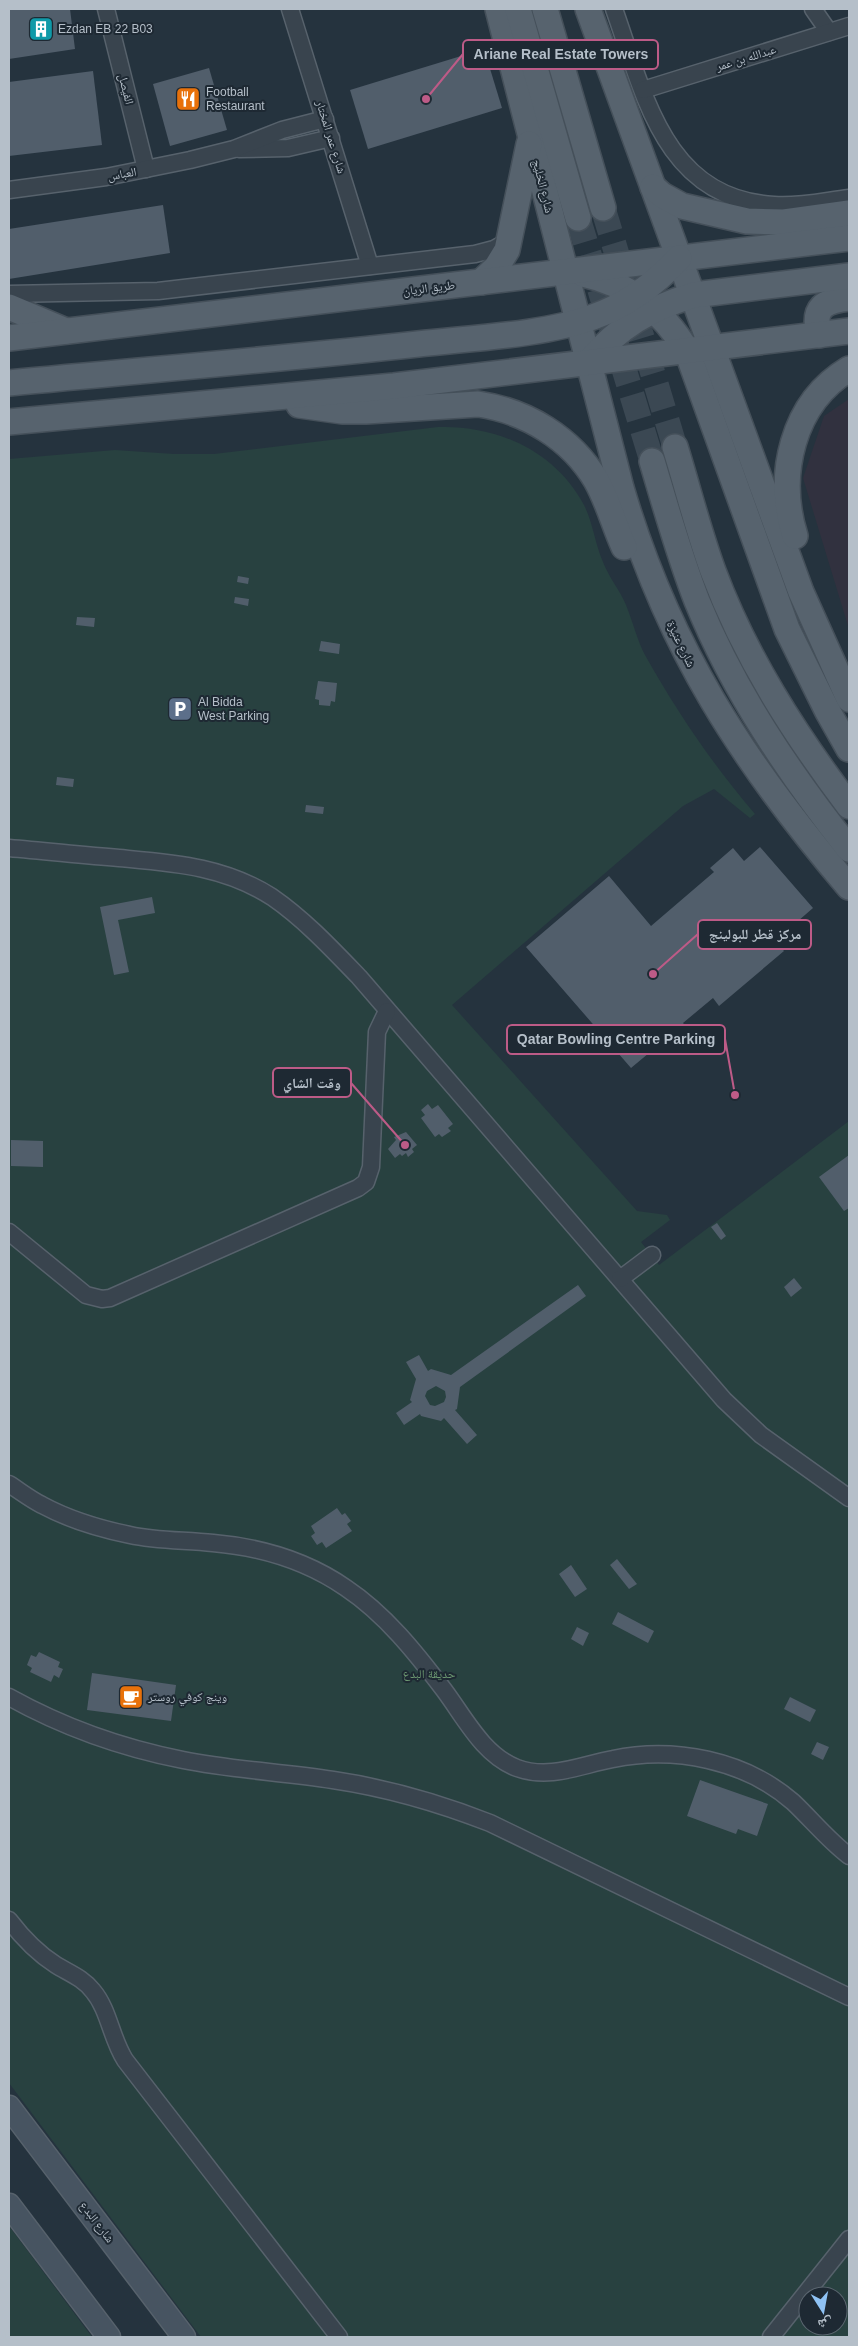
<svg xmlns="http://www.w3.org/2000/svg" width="858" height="2346" viewBox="0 0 858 2346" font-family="Arial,'Noto Naskh Arabic',sans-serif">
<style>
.medical{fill:#31313f}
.green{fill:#284140;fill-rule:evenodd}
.building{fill:#515e6b;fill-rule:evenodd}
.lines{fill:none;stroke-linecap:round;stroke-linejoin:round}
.primary-tunnel{stroke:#3b4853;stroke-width:25;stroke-dasharray:25 12;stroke-linecap:butt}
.street-casing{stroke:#57626c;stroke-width:19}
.secondary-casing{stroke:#57626c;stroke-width:25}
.primary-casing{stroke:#45505a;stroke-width:28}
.street{stroke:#39444e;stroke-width:16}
.secondary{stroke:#475461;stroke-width:22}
.primary{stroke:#57636e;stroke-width:25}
.labels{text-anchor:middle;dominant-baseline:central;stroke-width:4;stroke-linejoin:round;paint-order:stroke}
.poi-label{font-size:12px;fill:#b5bfc9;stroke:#1e2933;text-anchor:start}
.street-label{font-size:12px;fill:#b5bfc9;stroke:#1e2933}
.park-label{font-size:12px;fill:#6d9972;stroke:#1e2933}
.leader{fill:none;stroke:#bd5b87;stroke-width:2}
.callout-dot{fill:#bd5b87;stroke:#1e2933;stroke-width:2}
.callout{fill:#1e2933;stroke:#bd5b87;stroke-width:2}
.callout-label{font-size:14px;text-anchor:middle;font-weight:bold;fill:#b5bfc9}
</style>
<rect width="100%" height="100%" fill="#25333e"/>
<path class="medical" d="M849 399V629L803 478 824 416Z"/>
<g class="green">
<path d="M438 427C497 425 555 451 584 505 593 523 595 544 603 562 609 578 620 590 626 605 633 622 637 640 645 655 677 712 713 765 755 814L750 818 714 789 683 806 452 1005 637 1211 667 1215 670 1220 641 1242 659 1265 849 1121V2337H201L9 2083V459L115 450 174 454H214ZM808 2296H838V2326H808Z"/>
<path d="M9 2226 92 2337H9Z"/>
</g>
<g class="building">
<path d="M9 9H70L75 49 9 59Z"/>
<path d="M484 49 502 108 368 149 350 90Z"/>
<path d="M209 68 227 130 170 146 153 84Z"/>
<path d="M93 71 102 145 9 156V82Z"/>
<path d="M163 205 170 253 9 279V229Z"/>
<path d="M238 576 249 578 248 584 237 582Z"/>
<path d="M235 597 249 599 248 606 234 603Z"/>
<path d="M77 617 95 618 94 627 76 625Z"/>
<path d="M321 641 340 644 339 654 319 651Z"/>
<path d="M318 681 337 683 335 702 331 701 330 706 319 705V700L315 699Z"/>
<path d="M57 777 74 779 73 787 56 785Z"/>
<path d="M306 805 324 807 323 814 305 812Z"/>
<path d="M760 847 813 908 775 941 784 951 719 1006 713 998 683 1023 690 1031 667 1050 661 1043 631 1068 526 947 609 876 651 926 714 872 710 868 733 848 744 861Z"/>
<path d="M152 897 155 913 118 920 129 972 114 975 100 907Z"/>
<path d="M428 1104 432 1109 438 1105 453 1124 448 1128 451 1131 442 1137 439 1134 435 1137 421 1118 425 1115 421 1110Z"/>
<path d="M406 1132 417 1145 412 1149 414 1152 408 1157 406 1153 402 1156 400 1154 395 1158 388 1149 396 1140 394 1137Z"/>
<path d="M11 1140 43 1141V1167L11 1166Z"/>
<path d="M849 1155V1208L844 1211 819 1177Z"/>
<path d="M717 1223 726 1236 721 1240 711 1227Z"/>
<path d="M794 1278 802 1288 791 1297 784 1287Z"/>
<path d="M578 1285 586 1296 460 1387 457 1409 455 1410 477 1435 467 1444 444 1418 441 1421 421 1416 420 1414 404 1425 396 1413 412 1402 410 1400 416 1379 406 1362 419 1355 428 1371 431 1369 451 1375ZM436 1386 445 1391 446 1397 444 1402 435 1406 430 1405 425 1396 427 1391Z"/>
<path d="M337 1508 342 1515 345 1513 351 1521 347 1524 352 1531 326 1548 322 1542 317 1545 311 1536 315 1533 311 1526Z"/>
<path d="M617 1559 637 1584 629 1589 610 1565Z"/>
<path d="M571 1565 587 1589 575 1597 559 1574Z"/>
<path d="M618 1612 654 1631 648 1643 612 1624Z"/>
<path d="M577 1627 589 1633 583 1646 571 1639Z"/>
<path d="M39 1652 60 1662 58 1667 63 1669 59 1678 54 1675 51 1682 30 1672 32 1668 27 1665 31 1655 36 1657Z"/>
<path d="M92 1673 176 1685 171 1721 87 1710Z"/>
<path d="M790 1697 816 1710 810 1722 784 1709Z"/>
<path d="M817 1742 829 1747 823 1760 811 1754Z"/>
<path d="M700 1780 768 1804 757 1836 738 1829 736 1834 687 1816Z"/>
</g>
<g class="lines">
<g class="primary-tunnel">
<path d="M603 208 675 447"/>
<path d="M578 218 652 461"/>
</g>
<defs>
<g id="street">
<path d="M106 9 146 169"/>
<path d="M290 9 370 266"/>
<path d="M614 9C644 93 664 199 774 205 799 207 824 201 849 198"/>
<path d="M813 9 829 32"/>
<path d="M643 90 849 26"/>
<path d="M239 149 288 148 331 138"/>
<path d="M9 190 106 177 190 160 234 149 282 130 325 119"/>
<path d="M9 294 158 291 475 254 494 249 510 240"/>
<path d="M9 848C45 851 82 855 119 858 173 863 224 866 272 897 304 919 332 949 359 977L724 1400 761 1435 849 1498"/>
<path d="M9 1232 86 1295 102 1299 110 1298 358 1188 366 1182 371 1167 377 1032 387 1011"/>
<path d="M620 1279 652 1255"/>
<path d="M9 1484C20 1491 30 1499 42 1505 68 1519 101 1529 130 1535 157 1541 185 1540 213 1543 259 1547 307 1561 346 1588 385 1614 416 1653 444 1690 465 1718 483 1755 517 1768 550 1780 580 1765 613 1759 674 1746 745 1760 793 1802 812 1820 828 1840 849 1856"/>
<path d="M9 1697C63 1727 122 1748 183 1760 232 1770 283 1772 333 1780 387 1788 439 1803 490 1823L849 1997"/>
<path d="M9 1920C22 1937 37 1953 56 1965 69 1973 83 1978 93 1991 109 2010 111 2038 125 2060L339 2337"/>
<path d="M771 2337 849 2239"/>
</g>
<g id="secondary">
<path d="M9 2107 184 2337"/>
<path d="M9 2205 109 2337"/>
</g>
<g id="primary">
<path d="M498 9 621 488C668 648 742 761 849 887"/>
<path d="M518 9 578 218"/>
<path d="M545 9 603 208"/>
<path d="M588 9 801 592 849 699"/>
<path d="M653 187 662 195 682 206 747 221 784 222 849 213"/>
<path d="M583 274C629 284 663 311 687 351L787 629 827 710 849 749"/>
<path d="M481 282 496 268 507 250 529 144"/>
<path d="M9 307 66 331"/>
<path d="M819 335C812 307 824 301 849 298"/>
<path d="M9 338 849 238"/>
<path d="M589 362C618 327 650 308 694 295L849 276"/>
<path d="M9 383C145 370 282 359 418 344 471 338 545 335 593 317 627 305 655 284 679 258"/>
<path d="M299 405 342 411H366L478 404C526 411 571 438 596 480 608 501 614 525 624 547"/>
<path d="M9 422 394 386 849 331"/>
<path d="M675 447C688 489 698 530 713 571 745 657 794 733 849 806"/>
<path d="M652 461C666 508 679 555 697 601 734 692 789 773 849 849"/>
<path d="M795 536C776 475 792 403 849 369"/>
</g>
</defs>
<use href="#street" class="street-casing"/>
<use href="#secondary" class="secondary-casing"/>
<use href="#primary" class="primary-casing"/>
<use href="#street" class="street"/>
<use href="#secondary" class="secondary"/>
<use href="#primary" class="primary"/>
</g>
<defs>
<symbol id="building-square" viewBox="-11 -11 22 22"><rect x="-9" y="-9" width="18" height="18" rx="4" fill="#0f9aa8" stroke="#1e2933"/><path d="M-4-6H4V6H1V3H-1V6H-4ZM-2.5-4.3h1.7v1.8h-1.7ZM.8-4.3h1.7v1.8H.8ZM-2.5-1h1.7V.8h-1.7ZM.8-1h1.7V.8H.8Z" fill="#fff"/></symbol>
<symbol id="restaurant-square" viewBox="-11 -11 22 22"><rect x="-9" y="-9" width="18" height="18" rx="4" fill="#e8710a" stroke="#1e2933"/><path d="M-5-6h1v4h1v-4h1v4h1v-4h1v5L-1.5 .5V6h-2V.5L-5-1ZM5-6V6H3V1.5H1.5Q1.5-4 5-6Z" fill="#fff"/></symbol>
<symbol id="parking-square" viewBox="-11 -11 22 22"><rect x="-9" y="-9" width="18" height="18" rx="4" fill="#5c6f8a" stroke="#1e2933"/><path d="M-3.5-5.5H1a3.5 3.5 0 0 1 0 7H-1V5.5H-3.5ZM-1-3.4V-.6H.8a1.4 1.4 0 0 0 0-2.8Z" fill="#fff"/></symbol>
<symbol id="cafe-square" viewBox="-11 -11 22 22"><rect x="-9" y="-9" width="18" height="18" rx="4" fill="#e8710a" stroke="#1e2933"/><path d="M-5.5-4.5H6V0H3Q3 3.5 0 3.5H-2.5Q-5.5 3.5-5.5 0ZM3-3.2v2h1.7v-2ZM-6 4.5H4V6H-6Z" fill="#fff"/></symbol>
</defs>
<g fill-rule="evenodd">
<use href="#building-square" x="27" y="15" width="28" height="28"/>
<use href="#restaurant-square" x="174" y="85" width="28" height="28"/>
<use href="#parking-square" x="166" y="695" width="28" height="28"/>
<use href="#cafe-square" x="117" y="1683" width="28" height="28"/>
</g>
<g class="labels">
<g class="poi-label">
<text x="58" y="29">Ezdan EB 22 B03</text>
<text x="206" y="92">Football<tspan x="206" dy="14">Restaurant</tspan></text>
<text x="198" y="702">Al Bidda<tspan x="198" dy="14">West Parking</tspan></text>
<text x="148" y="1697">وينج كوفي روستر</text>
</g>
<g class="street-label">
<text transform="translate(746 58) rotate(-17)">عبدالله بن عمر</text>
<text transform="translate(126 89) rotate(76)">الفيصل</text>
<text transform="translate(331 137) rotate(73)">شارع عمر المختار</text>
<text transform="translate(122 174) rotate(-10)">العباس</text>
<text transform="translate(543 186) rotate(76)">شارع الخليج</text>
<text transform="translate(429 288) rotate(-7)">طريق الريان</text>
<text transform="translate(681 644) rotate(64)">شارع عنيزة</text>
<text transform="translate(97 2222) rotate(53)">شارع البدع</text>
</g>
<g class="park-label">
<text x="429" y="1674">حديقة البدع</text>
</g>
</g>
<path class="leader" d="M426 99L463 54M653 974L698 934M735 1095L725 1039M405 1145L351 1083"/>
<g class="callout-dot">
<circle cx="426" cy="99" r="5"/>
<circle cx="653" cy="974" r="5"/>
<circle cx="735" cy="1095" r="5"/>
<circle cx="405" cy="1145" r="5"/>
</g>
<g class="callout">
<rect x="463" y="40" width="195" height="29" rx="5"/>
<rect x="698" y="920" width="113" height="29" rx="5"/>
<rect x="507" y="1025" width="218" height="29" rx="5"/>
<rect x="273" y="1068" width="78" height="29" rx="5"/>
</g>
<g class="callout-label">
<text x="561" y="59">Ariane Real Estate Towers</text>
<text x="755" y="939">مركز قطر للبولينج</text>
<text x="616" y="1044">Qatar Bowling Centre Parking</text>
<text x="312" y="1088">وقت الشاي</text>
</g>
<rect width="858" height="2346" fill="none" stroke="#b5bfc9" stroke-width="20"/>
<g transform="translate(823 2311) rotate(169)"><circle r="24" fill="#1e2933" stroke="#5a656f"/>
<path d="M0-4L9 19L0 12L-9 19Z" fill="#8fc2f4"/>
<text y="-8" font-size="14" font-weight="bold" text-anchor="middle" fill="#b5bfc9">ش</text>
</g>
</svg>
